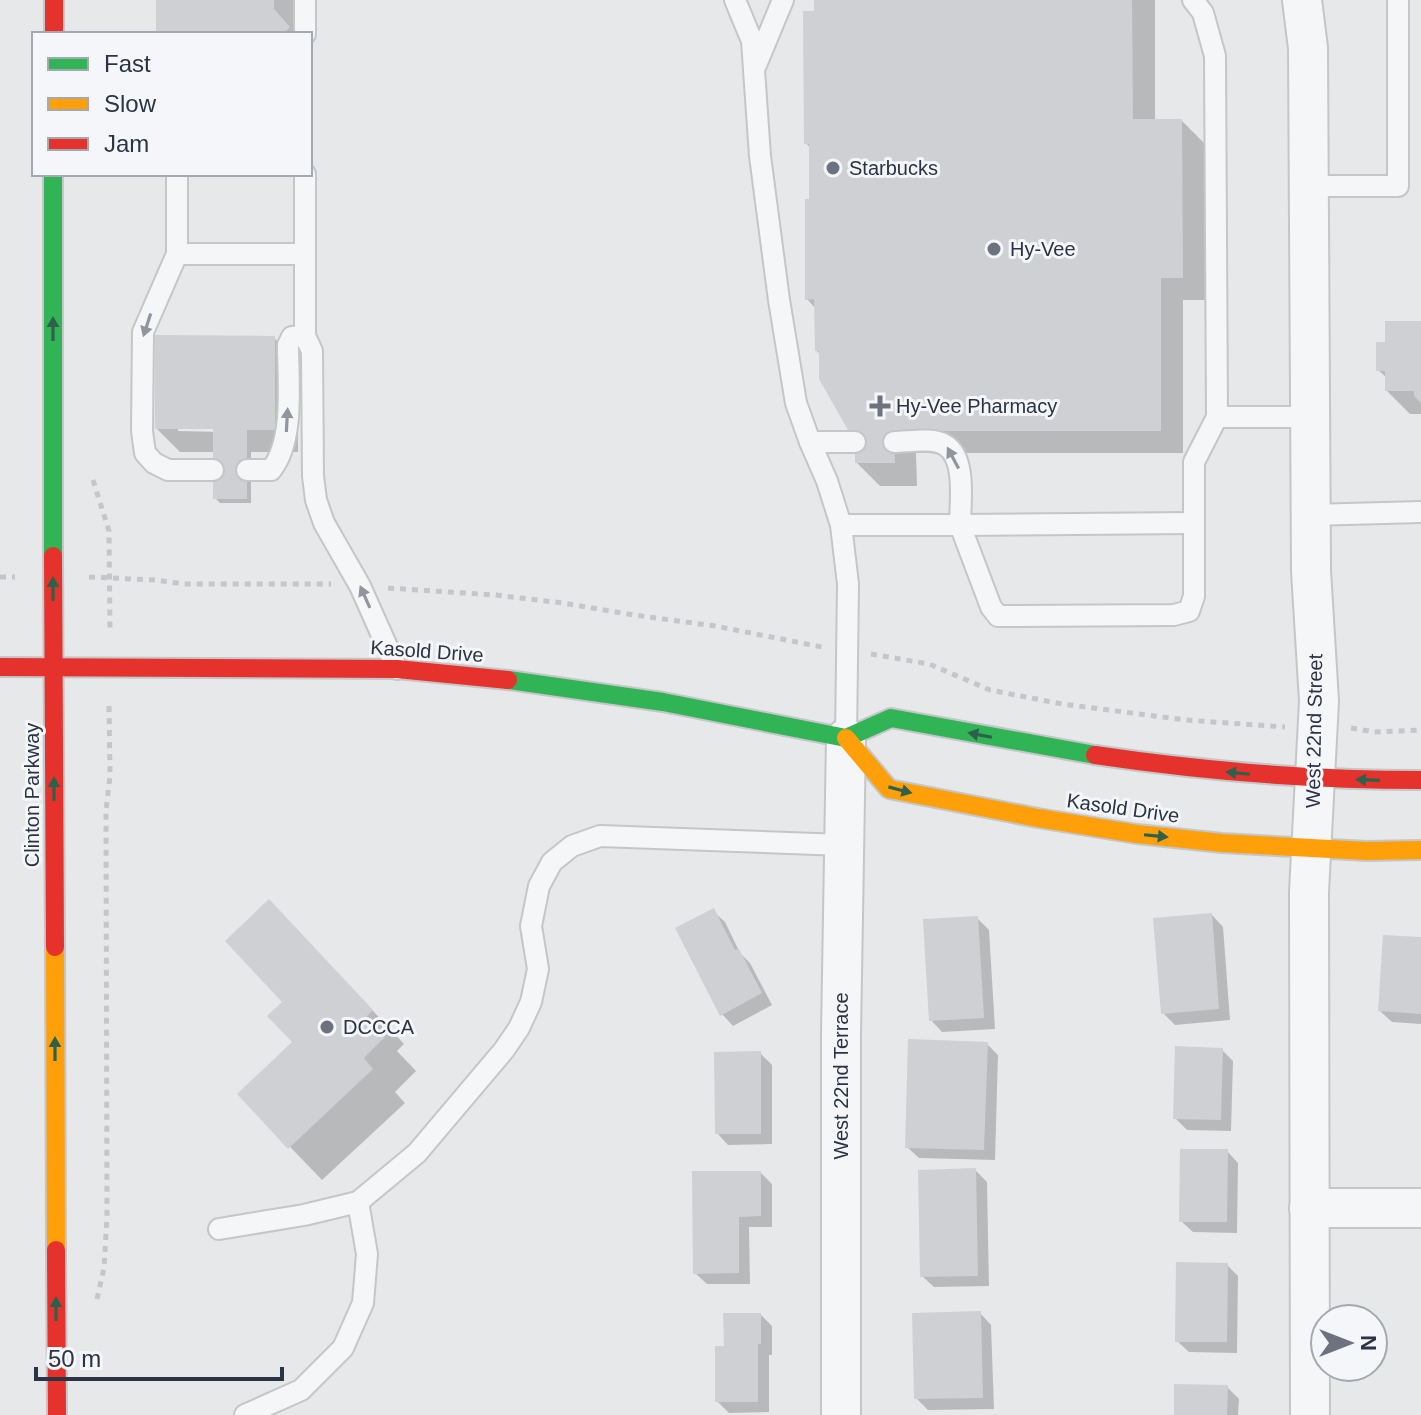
<svg xmlns="http://www.w3.org/2000/svg" width="1421" height="1415" viewBox="0 0 1421 1415" font-family="Helvetica,sans-serif">
<style>
.shadow{fill:#0003;fill-rule:evenodd}
.building{fill:#ced0d3}
.lines{fill:none;stroke-linecap:round;stroke-linejoin:round}
.lane-casing{stroke:#c4c6c8;stroke-width:24}
.street-casing{stroke:#c4c6c8;stroke-width:42}
.fast-casing{stroke:#c4c6c8;stroke-width:22}
.slow-casing{stroke:#c4c6c8;stroke-width:22}
.jam-casing{stroke:#c4c6c8;stroke-width:22}
.path{stroke:#c5c6ca;stroke-width:5;stroke-dasharray:6 6;stroke-linecap:butt}
.lane{stroke:#f5f6f7;stroke-width:20}
.street{stroke:#f5f6f7;stroke-width:38}
.fast{stroke:#30b455;stroke-width:18}
.slow{stroke:#ff9f0a;stroke-width:18}
.jam{stroke:#e5322d;stroke-width:18}
.oneway{fill:#90959e}
.oneway2{fill:#2d614b}
.poi-dot{fill:#6c737f;stroke:#f4f6f9;stroke-width:3}
.labels{text-anchor:middle;dominant-baseline:central;stroke-width:6;stroke-linejoin:round;paint-order:stroke}
.poi-label{font-size:20px;fill:#2b3445;stroke:#f4f6f9;text-anchor:start}
.street-label{font-size:20px;fill:#2b3445;stroke:#f4f6f9}
</style>
<rect width="100%" height="100%" fill="#e6e8ea"/>
<g class="shadow">
<rect x="158" y="0" width="138" height="34"/>
<path d="M816 0H1155V121H1182L1205 144V300H1183V453H916L917 486H880L857 463V436L850 429 821 355 817 351 816 309 807 299 811 201V149L806 143Z"/>
<path d="M1421 324V414H1410L1387 391V378L1378 370 1387 344Z"/>
<path d="M274 338 298 361V452H251V503H220L215 498V452H180L157 429ZM178 427 223 428V432L178 431Z"/>
<path d="M713 911 725 922 740 953 750 963 772 1005 733 1026 722 1014Z"/>
<path d="M1212 915 1223 927 1230 1020 1175 1025 1163 1013Z"/>
<path d="M977 918 989 930 995 1029 942 1032 931 1020Z"/>
<path d="M302 935 404 1044 397 1051 416 1071 395 1092 405 1103 322 1180 239 1094 294 1042 285 1002Z"/>
<path d="M1421 939V1024L1392 1022 1380 1011Z"/>
<path d="M987 1044 998 1055 995 1160 919 1158 907 1147Z"/>
<path d="M1222 1050 1233 1061 1231 1131 1187 1130 1175 1118Z"/>
<path d="M760 1053 772 1065V1144L728 1145 717 1133Z"/>
<path d="M1227 1151 1238 1163 1237 1233 1193 1232 1181 1221Z"/>
<path d="M975 1170 987 1182 989 1286 934 1287 922 1276Z"/>
<path d="M761 1173 772 1184V1227H749L750 1284H707L695 1273Z"/>
<path d="M1227 1265 1238 1276 1237 1353 1189 1352 1177 1341Z"/>
<path d="M980 1313 991 1325 994 1409 928 1410 916 1398Z"/>
<path d="M761 1315 772 1326V1355H769V1412L729 1413 717 1401 726 1348Z"/>
<path d="M1227 1387 1239 1399 1238 1415H1176Z"/>
</g>
<g class="building">
<path d="M156 0H274V9L290 27 283 34H156Z"/>
<path d="M814 0H1132L1133 119H1182L1183 278H1161V431H894L895 463H855V430H848L819 379V351H815L814 299 805 300V199H809V144H804L803 11H814Z"/>
<path d="M1385 321H1421V403L1414 396V391H1385V371H1376V342H1385Z"/>
<path d="M155 335 275 336V430H247V499H213V429H155Z"/>
<path d="M269 899 373 1010 366 1017 385 1037 364 1058 373 1069 288 1149 237 1094 292 1042 267 1016 282 1002 225 941Z"/>
<path d="M714 908 735 950 739 949 762 993 720 1016 675 928Z"/>
<path d="M1212 913 1219 1009 1161 1014 1153 918Z"/>
<path d="M978 916 984 1018 929 1021 923 919Z"/>
<path d="M1383 935 1421 937V1014L1378 1011Z"/>
<path d="M908 1039 988 1042 984 1150 905 1148Z"/>
<path d="M1175 1046 1223 1048 1221 1120 1173 1119Z"/>
<path d="M761 1051V1134H715L714 1052Z"/>
<path d="M1180 1149H1228L1227 1222H1179Z"/>
<path d="M976 1168 978 1276 920 1277 918 1170Z"/>
<path d="M692 1171H761V1216L739 1217V1273L693 1274Z"/>
<path d="M1176 1262 1228 1263 1227 1342H1175Z"/>
<path d="M981 1311 983 1398 914 1399 912 1313Z"/>
<path d="M723 1313H761V1344H758V1402H715V1346H724Z"/>
<path d="M1174 1384 1228 1385 1227 1415H1174Z"/>
</g>
<g class="lines">
<defs>
<g id="lane">
<path d="M305 0V34"/>
<path d="M735 0 752 41 760 156 779 300 796 403 810 442 827 481 841 525 848 584 846 738"/>
<path d="M1193 0 1203 13 1215 56 1217 417H1310"/>
<path d="M756 65 783 0"/>
<path d="M177 174V254H305"/>
<path d="M305 174V336L312 351 313 476 316 500 324 523 360 586 397 669"/>
<path d="M1309 186H1398V0"/>
<path d="M177 254 143 332 142 431 145 453 154 463 168 470H213"/>
<path d="M810 442H855"/>
<path d="M894 442C909 442 932 437 945 445 967 458 960 503 960 525L1194 523"/>
<path d="M247 470H271C295 441 288 381 288 345L292 337 305 336"/>
<path d="M1310 515 1421 512"/>
<path d="M841 525H960L991 607 998 616 1174 615 1189 611 1194 596V462L1217 417"/>
<path d="M219 1229 304 1215 358 1202 417 1153 504 1050 519 1028 531 1002 538 969 531 926 539 886 552 862 572 846 600 836 843 845"/>
<path d="M245 1415 301 1390 343 1348 363 1303 367 1254 358 1202"/>
</g>
<g id="street">
<path d="M1302 0 1308 48 1311 571 1319 701 1309 892 1310 1415"/>
<path d="M1309 1208H1421"/>
<path d="M841 1415V1033L846 738"/>
</g>
<g id="fast">
<path d="M53 174V556"/>
<path d="M508 680 663 702 846 738 891 718 1095 755"/>
</g>
<g id="slow">
<path d="M846 738 889 789 1038 818 1137 834 1222 843 1367 851 1421 850"/>
<path d="M55 947 56 1250"/>
</g>
<g id="jam">
<path d="M54 0V34"/>
<path d="M53 556 55 947"/>
<path d="M0 667 397 669 508 680"/>
<path d="M1095 755C1203 771 1312 780 1421 780"/>
<path d="M56 1250 57 1415"/>
</g>
</defs>
<use href="#lane" class="lane-casing"/>
<use href="#street" class="street-casing"/>
<use href="#fast" class="fast-casing"/>
<use href="#slow" class="slow-casing"/>
<use href="#jam" class="jam-casing"/>
<g class="path">
<path d="M93 480 109 531 110 632"/>
<path d="M0 577H15"/>
<path d="M89 577 155 580 184 584H331"/>
<path d="M388 588 495 595 563 603 634 615 715 626 822 647"/>
<path d="M871 654 929 664 990 690 1062 704 1186 720 1285 727"/>
<path d="M1351 728 1374 732 1421 730"/>
<path d="M97 1299 104 1268 107 1216 106 810 110 776 109 706"/>
</g>
<use href="#lane" class="lane"/>
<use href="#street" class="street"/>
<use href="#fast" class="fast"/>
<use href="#slow" class="slow"/>
<use href="#jam" class="jam"/>
</g>
<defs><path id="oneway-solid" d="M-6-.8H1V-3.2L6.5 0L1 3.2V.8H-6Z" transform="scale(2)"/></defs>
<g class="oneway">
<use href="#oneway-solid" transform="translate(147 325) rotate(108)"/>
<use href="#oneway-solid" transform="translate(287 420) rotate(-87)"/>
<use href="#oneway-solid" transform="translate(953 458) rotate(-118)"/>
<use href="#oneway-solid" transform="translate(365 597) rotate(-114)"/>
</g>
<g class="oneway2">
<use href="#oneway-solid" transform="translate(53 329) rotate(-90)"/>
<use href="#oneway-solid" transform="translate(53 589) rotate(-90)"/>
<use href="#oneway-solid" transform="translate(980 735) rotate(-169)"/>
<use href="#oneway-solid" transform="translate(1238 773) rotate(-174)"/>
<use href="#oneway-solid" transform="translate(1368 780) rotate(-178)"/>
<use href="#oneway-solid" transform="translate(54 789) rotate(-90)"/>
<use href="#oneway-solid" transform="translate(900 790) rotate(15)"/>
<use href="#oneway-solid" transform="translate(1156 836) rotate(6)"/>
<use href="#oneway-solid" transform="translate(55 1049) rotate(-90)"/>
<use href="#oneway-solid" transform="translate(56 1309) rotate(-90)"/>
</g>
<g class="poi-dot">
<circle cx="833" cy="168" r="8"/>
<circle cx="994" cy="249" r="8"/>
<path d="M876 394h8v8h8v8h-8v8h-8v-8h-8v-8h8z"/>
<circle cx="327" cy="1027" r="8"/>
</g>
<g class="labels">
<g class="poi-label">
<text x="849" y="168">Starbucks</text>
<text x="1010" y="249">Hy-Vee</text>
<text x="896" y="406">Hy-Vee Pharmacy</text>
<text x="343" y="1027">DCCCA</text>
</g>
<g class="street-label">
<text transform="translate(427 651) rotate(4)">Kasold Drive</text>
<text transform="translate(1314 731) rotate(-89)">West 22nd Street</text>
<text transform="translate(32 795) rotate(-90)">Clinton Parkway</text>
<text transform="translate(1123 808) rotate(8)">Kasold Drive</text>
<text transform="translate(841 1076) rotate(-90)">West 22nd Terrace</text>
</g>
</g>
<rect x="32" y="32" width="280" height="144" fill="#f4f6f9" stroke="#a4a8b1" stroke-width="2"/>
<rect x="48" y="58" width="40" height="12" fill="#30b455" stroke="#a4a8b1" stroke-width="2"/>
<text x="104" y="72" font-size="24" fill="#2b3445">Fast</text>
<rect x="48" y="98" width="40" height="12" fill="#ff9f0a" stroke="#a4a8b1" stroke-width="2"/>
<text x="104" y="112" font-size="24" fill="#2b3445">Slow</text>
<rect x="48" y="138" width="40" height="12" fill="#e5322d" stroke="#a4a8b1" stroke-width="2"/>
<text x="104" y="152" font-size="24" fill="#2b3445">Jam</text>
<g transform="translate(1349 1343) rotate(90)"><circle r="38" fill="#f4f6f9" stroke="#a4a8b1" stroke-width="2"/>
<path d="M0-6L14 30L0 20L-14 30Z" fill="#6c737f"/>
<text y="-12" font-size="22" font-weight="bold" text-anchor="middle" fill="#2b3445">N</text>
</g>
<path d="M36 1367v12h246v-12" fill="none" stroke="#2b3445" stroke-width="4"/>
<text x="48" y="1367" font-size="24" fill="#2b3445" stroke="#f4f6f9" stroke-width="6" paint-order="stroke">50 m</text>
</svg>
